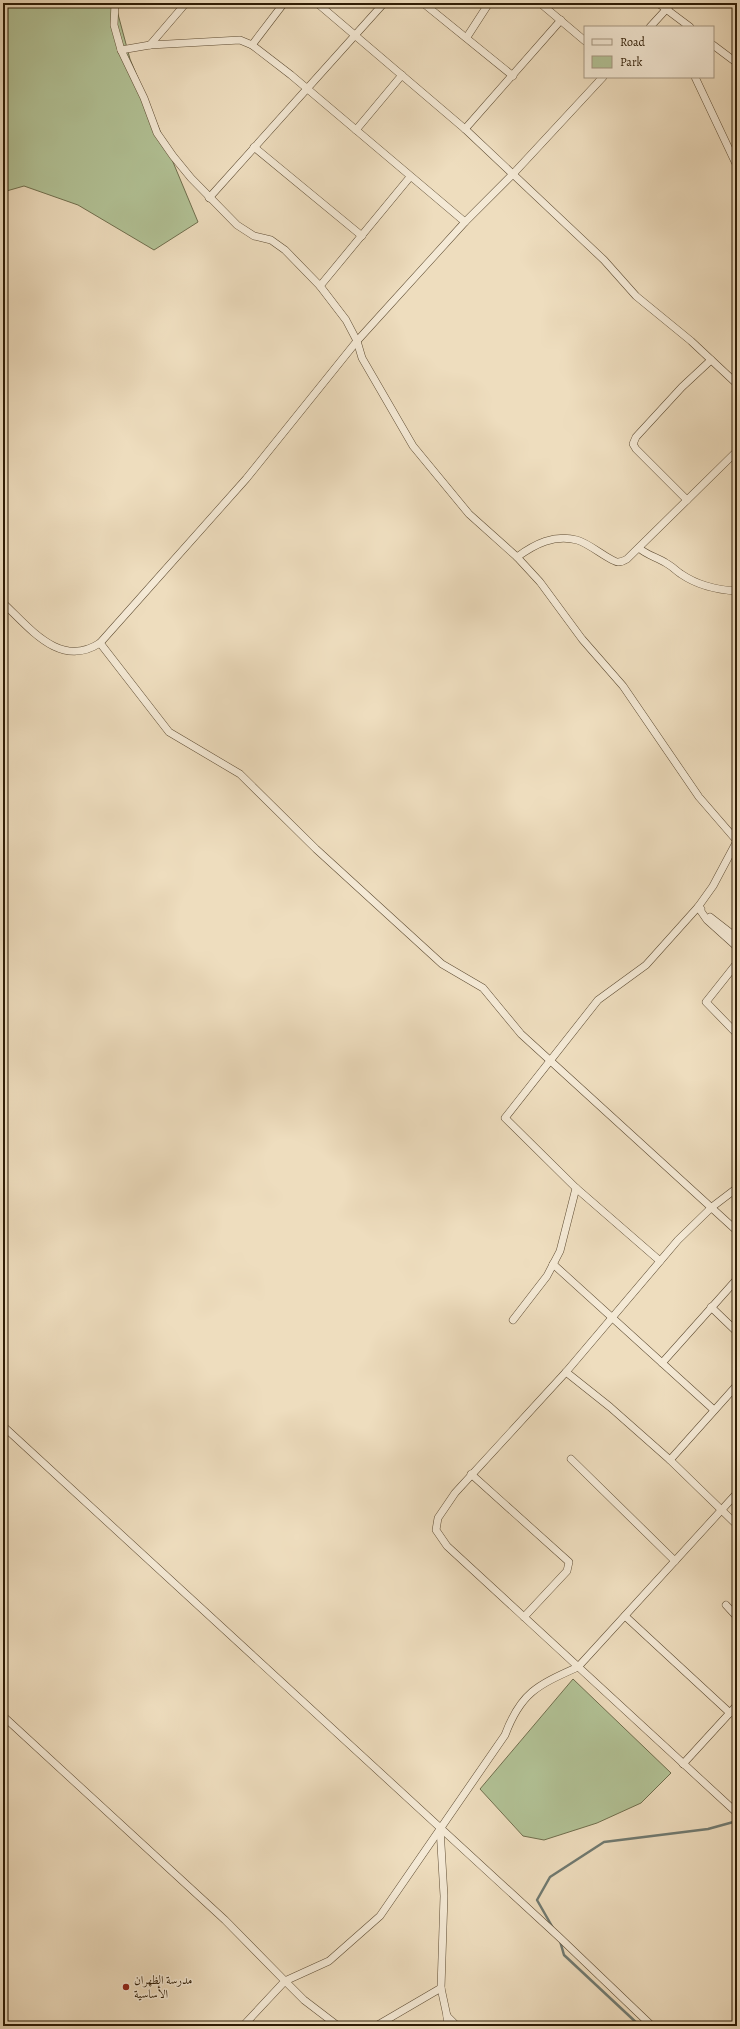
<svg xmlns="http://www.w3.org/2000/svg" width="740" height="2029" viewBox="0 0 740 2029" font-family="Alegreya,Amiri,serif">
<style>
.green{fill:#b2c296;stroke:#706f4e}
.lines{fill:none;stroke-linecap:round;stroke-linejoin:round}
.stream{stroke:#717b72;stroke-width:2.5}
.minor-casing{stroke:#5e4c33;stroke-width:8}
.minor{stroke:#f4e9d5;stroke-width:7}
.poi-dot{fill:#8f2418;stroke:#f4e9d5;stroke-width:1.5}
.labels{text-anchor:middle;dominant-baseline:central;stroke-width:3;stroke-linejoin:round;paint-order:stroke}
.poi-label{font-size:12px;fill:#2e1c05;stroke:#f4e9d5;text-anchor:start}
</style>
<rect width="100%" height="100%" fill="#eeddbe"/>
<filter id="stains"><feTurbulence type="fractalNoise" baseFrequency=".005" numOctaves="4"/><feColorMatrix values="0 0 0 0 .2 0 0 0 0 .09 0 0 0 0 .02 0 0 0 .5 -.17"/></filter>
<radialGradient id="worn" r=".72"><stop offset=".6" stop-color="#630" stop-opacity="0"/><stop offset="1" stop-color="#630" stop-opacity=".3"/></radialGradient>
<g class="green">
<path d="M3 3H115L130 59 198 222 154 250 78 205 24 186 3 192Z"/>
<path d="M573 1679 671 1773 641 1803 597 1823 544 1840 523 1836 480 1789Z"/>
</g>
<g class="lines">
<g class="stream">
<path d="M553 1928 537 1900 550 1877 604 1842 708 1829 737 1821"/>
<path d="M560 1941 564 1955 640 2026"/>
</g>
<defs>
<g id="minor">
<path d="M115 3 114 25 121 50 144 98 157 133 173 156 191 178 237 225 254 236 271 240 285 250 320 286 346 320 357 341 362 358 413 446 469 514 517 557 540 582 582 639 623 686 699 797 737 841"/>
<path d="M317 3 465 129 604 260 636 296 691 341 737 384"/>
<path d="M423 3 513 76"/>
<path d="M540 3 585 41"/>
<path d="M658 3 690 27"/>
<path d="M650 27 672 3"/>
<path d="M467 37 489 3"/>
<path d="M150 45 186 3"/>
<path d="M252 45 284 3"/>
<path d="M713 45 737 63"/>
<path d="M121 50 150 45 240 40 252 45 291 75 465 222"/>
<path d="M695 77 737 166"/>
<path d="M465 129 561 20"/>
<path d="M356 130 402 75"/>
<path d="M254 147 362 236"/>
<path d="M209 198 384 3"/>
<path d="M320 286 410 177"/>
<path d="M687 500 636 449 633 444 636 437 682 387 711 360"/>
<path d="M639 548C648 556 657 557 666 563 672 566 676 571 681 574 697 585 718 590 737 591"/>
<path d="M517 557C535 544 554 534 577 540 589 543 611 562 618 562 621 562 624 561 627 559L737 451"/>
<path d="M3 603C30 628 60 669 100 643L246 479 357 341 465 222 513 174 603 77"/>
<path d="M100 643 169 732 240 774 316 849 442 964 483 988 521 1034 737 1231"/>
<path d="M701 909 698 907 713 886 737 841"/>
<path d="M710 917 737 938"/>
<path d="M737 963 706 1002 737 1034"/>
<path d="M576 1188 660 1261"/>
<path d="M737 1188 712 1207 678 1240 566 1372 455 1493 438 1518 436 1530 447 1546 737 1813"/>
<path d="M553 1264 714 1410"/>
<path d="M711 1307 737 1332"/>
<path d="M513 1320 547 1276 560 1251 576 1188 505 1118 598 1000 646 965 698 907 707 920 737 947"/>
<path d="M662 1363 737 1279"/>
<path d="M566 1372 610 1407 670 1460 737 1525"/>
<path d="M3 1426 558 1936 652 2026"/>
<path d="M571 1459 675 1561"/>
<path d="M670 1460 737 1385"/>
<path d="M471 1474 569 1562 567 1571 524 1617"/>
<path d="M726 1605 737 1617"/>
<path d="M625 1616 730 1713"/>
<path d="M3 1716 225 1920 285 1981 243 2026"/>
<path d="M683 1764 737 1705"/>
<path d="M440 1828 444 1896 441 1988 447 2016V2026"/>
<path d="M447 2016 457 2026"/>
<path d="M338 2026 304 2000 285 1981 329 1961 380 1916 505 1735C521 1692 538 1685 578 1667L737 1493"/>
<path d="M376 2026 441 1988"/>
</g>
</defs>
<use href="#minor" class="minor-casing"/>
<use href="#minor" class="minor"/>
</g>
<circle class="poi-dot" cx="126" cy="1987" r="4"/>
<g class="labels">
<g class="poi-label">
<text x="134" y="1980">مدرسة الظهران<tspan x="134" dy="14">الأساسية</tspan></text>
</g>
</g>
<rect width="740" height="2029" fill="none" stroke="#eeddbe" stroke-width="16"/>
<rect x="4" y="4" width="732" height="2021" fill="none" stroke="#2e1c05" stroke-width="2"/>
<rect x="8" y="8" width="724" height="2013" fill="none" stroke="#2e1c05"/>
<rect x="584" y="26" width="130" height="52" fill="#f4e9d5" stroke="#a59782"/>
<rect x="592" y="39" width="20" height="6" fill="#f4e9d5" stroke="#a59782"/>
<text x="620" y="46" font-size="12" fill="#2e1c05">Road</text>
<rect x="592" y="56" width="20" height="12" fill="#b2c296" stroke="#a59782"/>
<text x="620" y="66" font-size="12" fill="#2e1c05">Park</text>
<rect width="100%" height="100%" filter="url(#stains)"/>
<rect width="100%" height="100%" fill="url(#worn)"/>
</svg>
